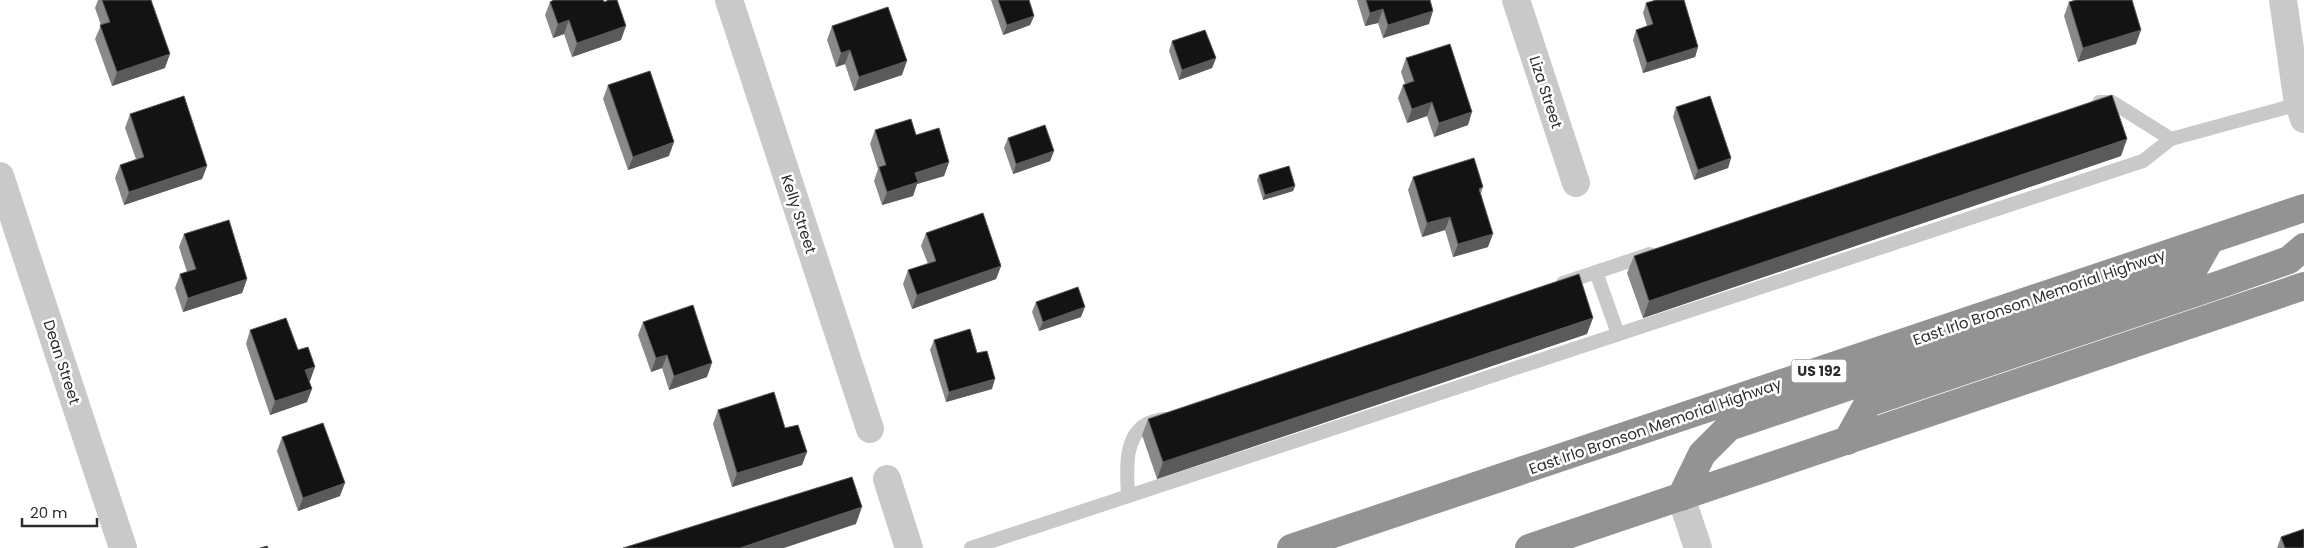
<svg xmlns="http://www.w3.org/2000/svg" width="2304" height="548" viewBox="0 0 2304 548" font-family="Poppins,sans-serif">
<style>
.lines{fill:none;stroke-linecap:round;stroke-linejoin:round}
.lane{stroke:#c9c9c9;stroke-width:14}
.street{stroke:#c9c9c9;stroke-width:28}
.highway{stroke:#939393;stroke-width:28}
.wall{fill:#898989}
.shaded-wall{fill:#5a5a5a}
.building{fill:#131313;stroke:#5a5a5a}
.labels{text-anchor:middle;dominant-baseline:central;stroke-width:5;stroke-linejoin:round;paint-order:stroke}
.shield{fill:#fff;stroke:#6b6b6b;stroke-width:1}
.shield-label{font-size:14px;font-weight:bold;fill:#2c2c2c}
.street-label{font-size:15px;fill:#2c2c2c;stroke:#fff}
</style>
<rect width="100%" height="100%" fill="#fff"/>
<g class="lines">
<g class="lane">
<path d="M2099 102H2112L2171 139"/>
<path d="M1596 272 1618 334"/>
<path d="M1563 283 1650 254"/>
<path d="M1128 496C1127 474 1123 439 1145 425 1150 422 1158 420 1164 419"/>
<path d="M971 548 2143 161 2171 139 2299 104"/>
</g>
<g class="street">
<path d="M729 0 870 429"/>
<path d="M1516 0 1576 183"/>
<path d="M2283 0 2297 97 2304 119"/>
<path d="M0 176 123 548"/>
<path d="M887 479 909 548"/>
<path d="M1681 497 1698 548"/>
</g>
<g class="highway">
<path d="M1847 441 1868 403 2221 284 2289 260 2304 247"/>
<path d="M1681 497 1702 454 1729 427 2193 270 2210 240"/>
<path d="M1291 548 2304 208"/>
<path d="M1529 548 2304 286"/>
</g>
</g>
<g class="wall">
<path d="M98 0H151L165 68 112 86 95 39 101 25 95 8Z"/>
<path d="M553 0H603L621 40 572 57 564 34 553 38 545 15 550 2Z"/>
<path d="M991 0H1029L1034 16 1030 25 1003 35Z"/>
<path d="M1357 0H1430L1429 24 1383 38 1378 23 1365 26Z"/>
<path d="M2069 2 2136 44 2078 62 2064 16Z"/>
<path d="M1646 3 1698 47 1695 57 1643 73 1633 40 1636 30 1647 26 1643 13Z"/>
<path d="M832 26 902 75 854 91 845 64 836 67 827 40Z"/>
<path d="M1172 41 1216 58 1212 68 1179 80 1169 51Z"/>
<path d="M1406 58 1468 125 1434 137 1427 116 1407 123 1398 98 1403 85 1405 84 1401 72Z"/>
<path d="M608 85 669 156 628 170 603 99Z"/>
<path d="M1676 107 1731 158 1728 168 1694 180 1673 117Z"/>
<path d="M130 114 207 166 202 179 124 205 115 178 120 165 136 159 125 128Z"/>
<path d="M875 130 916 135 949 162 944 176 917 184 913 196 882 205 874 181 878 169 870 144Z"/>
<path d="M1008 138 1054 151 1050 161 1013 174 1004 148Z"/>
<path d="M2121 156 1643 318 1627 273 1634 256Z"/>
<path d="M1259 175 1295 186 1293 191 1263 200 1257 180Z"/>
<path d="M1413 177 1483 187 1481 193 1488 247 1453 257 1445 230 1422 237 1408 190Z"/>
<path d="M926 233 1001 266 996 279 912 309 903 284 908 270 928 264 921 246Z"/>
<path d="M184 234 247 279 242 293 183 312 175 288 180 274 187 272 179 247Z"/>
<path d="M1036 302 1081 317 1039 331 1032 312Z"/>
<path d="M643 322 707 377 669 390 662 368 651 372 638 335Z"/>
<path d="M250 330 310 381H309L307 402 270 415 246 344Z"/>
<path d="M1587 334 1157 479 1142 435 1148 419Z"/>
<path d="M934 340 977 353 992 389 946 402 930 350Z"/>
<path d="M718 410 785 428 807 452 802 465 732 487 713 424Z"/>
<path d="M282 437 340 496 298 511 277 451Z"/>
<path d="M2281 537 2304 548H2277Z"/>
</g>
<g class="shaded-wall">
<path d="M1383 9 1378 23 1365 26 1370 13Z"/>
<path d="M1433 11 1429 24 1383 38 1388 25Z"/>
<path d="M1034 16 1030 25 1003 35 1007 25Z"/>
<path d="M569 20 564 34 553 38 558 24Z"/>
<path d="M626 26 621 40 572 57 577 43Z"/>
<path d="M2141 30 2136 44 2078 62 2083 48Z"/>
<path d="M1698 47 1695 57 1643 73 1647 63Z"/>
<path d="M850 50 845 64 836 67 841 53Z"/>
<path d="M170 54 165 68 112 86 117 72Z"/>
<path d="M1216 58 1212 68 1179 80 1182 70Z"/>
<path d="M907 61 902 75 854 91 859 77Z"/>
<path d="M1432 102 1427 116 1407 123 1412 109Z"/>
<path d="M1472 112 1468 125 1434 137 1439 123Z"/>
<path d="M2127 139 2121 156 1643 318 1649 301Z"/>
<path d="M674 142 669 156 628 170 633 157Z"/>
<path d="M1054 151 1050 161 1013 174 1016 164Z"/>
<path d="M1731 158 1728 168 1694 180 1698 170Z"/>
<path d="M949 162 944 176 917 184 913 196 882 205 887 192 915 173Z"/>
<path d="M207 166 202 179 124 205 129 192Z"/>
<path d="M1295 186 1293 191 1263 200 1265 195Z"/>
<path d="M1450 217 1445 230 1422 237 1427 223Z"/>
<path d="M1493 234 1488 247 1453 257 1458 244Z"/>
<path d="M1001 266 996 279 912 309 917 295Z"/>
<path d="M247 279 242 293 183 312 188 298Z"/>
<path d="M1085 307 1081 317 1039 331 1043 322Z"/>
<path d="M1593 318 1587 334 1157 479 1163 462Z"/>
<path d="M667 355 662 368 651 372 656 358Z"/>
<path d="M712 363 707 377 669 390 674 376Z"/>
<path d="M315 367 310 381 300 384 305 370Z"/>
<path d="M995 379 992 389 946 402 949 392Z"/>
<path d="M312 389 307 402 270 415 275 401Z"/>
<path d="M807 452 802 465 732 487 737 473Z"/>
<path d="M345 483 340 496 298 511 303 498Z"/>
<path d="M862 507 856 524 784 548H740Z"/>
</g>
<g class="building">
<path d="M102 0H151L170 54 117 72 100 25 110 22Z"/>
<path d="M554 0H603L604 2 609 0H617L626 26 577 43 569 20 558 24 550 2Z"/>
<path d="M998 0H1029L1034 16 1007 25Z"/>
<path d="M1366 0H1430L1433 11 1388 25 1383 9 1370 13Z"/>
<path d="M1656 0H1684L1698 47 1647 63 1636 30 1653 24 1646 3Z"/>
<path d="M2076 0H2132L2141 30 2083 48 2069 2Z"/>
<path d="M888 7 907 61 859 77 850 50 841 53 832 26Z"/>
<path d="M1205 30 1216 58 1182 70 1172 41Z"/>
<path d="M1450 44 1472 112 1439 123 1432 102 1412 109 1403 85 1414 81 1406 58Z"/>
<path d="M650 71 674 142 633 157 608 85Z"/>
<path d="M2112 95 2127 139 1649 301 1634 256Z"/>
<path d="M184 96 207 166 129 192 120 165 144 157 130 114Z"/>
<path d="M1710 96 1731 158 1698 170 1676 107Z"/>
<path d="M911 119 916 135 939 128 949 162 915 173 918 182 887 192 879 167 886 165 875 130Z"/>
<path d="M1045 125 1054 151 1016 164 1008 138Z"/>
<path d="M1474 158 1483 187 1479 189 1493 234 1458 244 1450 217 1427 223 1413 177Z"/>
<path d="M1289 166 1295 186 1265 195 1259 175Z"/>
<path d="M983 213 1001 266 917 295 908 270 936 261 926 233Z"/>
<path d="M229 220 247 279 188 298 180 274 196 269 184 234Z"/>
<path d="M1579 274 1593 318 1163 462 1148 419Z"/>
<path d="M1078 287 1085 307 1043 322 1036 302Z"/>
<path d="M693 305 712 363 674 376 667 355 656 358 643 322Z"/>
<path d="M286 318 298 350 308 347 315 367 305 370 312 389 275 401 250 330Z"/>
<path d="M970 329 977 353 987 351 995 379 949 392 934 340Z"/>
<path d="M774 392 785 428 798 425 807 452 737 473 718 410Z"/>
<path d="M323 423 345 483 303 498 282 437Z"/>
<path d="M852 477 862 507 740 548H623Z"/>
<path d="M2304 529V548H2285L2281 537Z"/>
<path d="M267 546 268 548H260Z"/>
</g>
<g class="labels">
<rect class="shield" x="1791.5" y="359.5" width="55" height="23" rx="4"/>
<g class="shield-label">
<text x="1819" y="371">US 192</text>
</g>
<g class="street-label">
<text transform="translate(1546 92) rotate(72)">Liza Street</text>
<text transform="translate(799 214) rotate(72)">Kelly Street</text>
<text transform="translate(2039 297) rotate(-19)">East Irlo Bronson Memorial Highway</text>
<text transform="translate(62 362) rotate(72)">Dean Street</text>
<text transform="translate(1655 426) rotate(-19)">East Irlo Bronson Memorial Highway</text>
</g>
</g>
<path d="M22 518v8h75v-8" fill="none" stroke="#2c2c2c" stroke-width="2.5"/>
<text x="30" y="518" font-size="15" fill="#2c2c2c" stroke="#ffffff" stroke-width="4" paint-order="stroke">20 m</text>
</svg>
